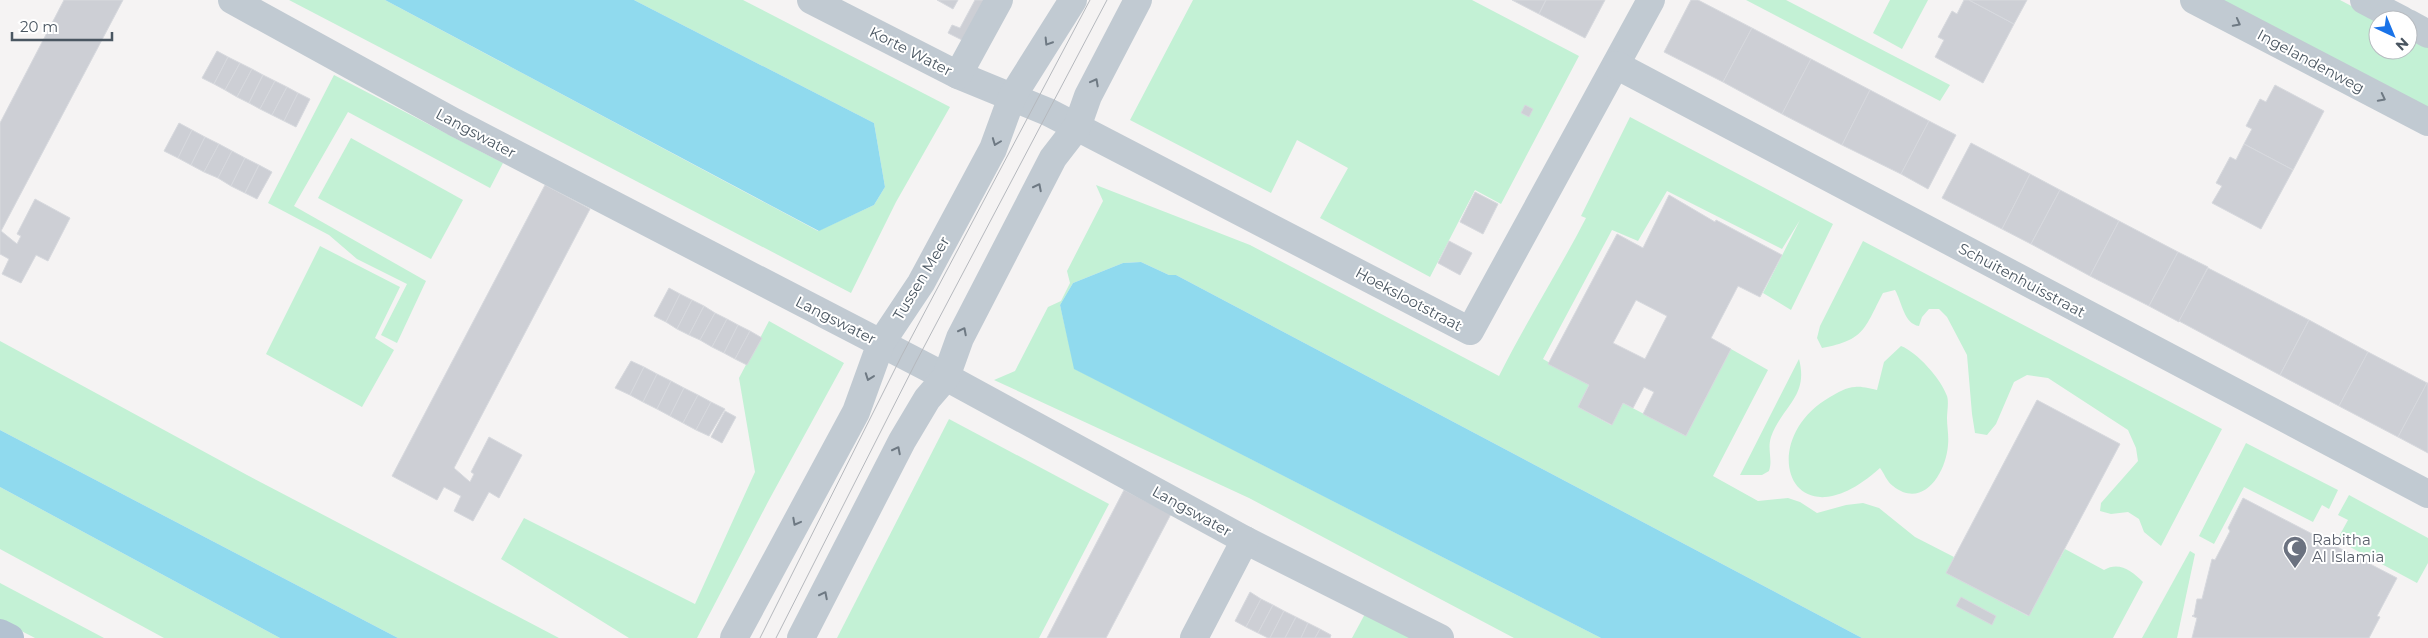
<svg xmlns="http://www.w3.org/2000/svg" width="2428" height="638" viewBox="0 0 2428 638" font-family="Montserrat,sans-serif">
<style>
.green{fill:#c3f1d5}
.water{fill:#90daee}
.building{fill:#cdcfd5;stroke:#d7d9de;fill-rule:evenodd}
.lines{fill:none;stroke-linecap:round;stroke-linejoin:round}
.minor{stroke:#c1cad2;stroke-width:28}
.major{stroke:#b3c2d1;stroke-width:28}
.tram{stroke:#b5b8bd;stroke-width:1}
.oneway{stroke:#6e7983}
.labels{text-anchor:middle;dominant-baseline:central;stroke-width:4;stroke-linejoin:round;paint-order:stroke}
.street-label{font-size:15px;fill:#4a5661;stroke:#fff}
.worship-label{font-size:15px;fill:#5b616d;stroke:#fff;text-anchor:start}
</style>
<rect width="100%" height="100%" fill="#f5f3f3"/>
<g class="green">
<path d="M289 0H385L818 231 874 205 885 187 874 123 634 0H743L950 107 896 202 851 293Z"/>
<path d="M1193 0H1472L1579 56 1501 204 1475 190 1430 277 1320 218 1348 168 1297 140 1271 193 1130 120Z"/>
<path d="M1746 0H1786L1950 85 1940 101Z"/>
<path d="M1890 0H1928L1902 49 1873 33Z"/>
<path d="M2219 0H2340L2378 20V50H2408V36L2428 46V108Z"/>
<path d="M334 75 503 163 490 188 348 112 294 206 426 281 397 343 381 335 407 284 357 259 329 235 268 203Z"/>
<path d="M1630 117 1833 224 1791 310 1763 293 1800 220 1782 249 1667 191 1638 241 1612 230 1543 359 1589 385 1578 407 1611 425 1623 403 1686 436 1731 349 1768 370 1713 476 1758 501 1788 498 1800 502 1817 513 1846 505 1863 503 1879 508 1915 537 1954 557 1947 573 2028 616 2065 549 2104 570C2119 561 2132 571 2143 582L2113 638H1862L1176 275H1169L1141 262 1123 263 1073 283 1060 305 1075 369 1601 638H1514L1249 498 994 380 1015 371 1048 307 1061 301 1070 283 1067 271 1103 201 1096 185 1250 245 1499 376C1526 322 1558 272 1586 218L1581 216Z"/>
<path d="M351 138 463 200 431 259 318 198Z"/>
<path d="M1863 241 2222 429 2161 546 2144 532 2139 519 2128 512 2111 514 2100 511 2101 503 2138 461 2136 448 2128 430 2048 378 2027 375 2014 382 1996 424 1987 435 1975 433 1972 414 1967 355 1947 317 1939 309H1929L1922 317 1919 326C1904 324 1902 302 1895 290L1883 293C1864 329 1865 340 1822 348L1817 338 1820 326Z"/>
<path d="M320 246 400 287 375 338 394 350 362 407 266 354Z"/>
<path d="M769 321 844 363 769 500 697 638H629L501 559 524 518 695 604 755 472 739 378Z"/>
<path d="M0 341 247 475 559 638H398L0 430Z"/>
<path d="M1901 346C1917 352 1941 379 1947 396 1949 402 1947 412 1947 418 1947 427 1949 436 1948 445 1946 473 1923 510 1893 486 1887 482 1884 473 1880 468 1790 549 1754 440 1830 397 1837 393 1847 387 1855 387 1862 386 1871 389 1877 390L1884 362Z"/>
<path d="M1799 359C1809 397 1782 406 1771 437 1767 449 1773 460 1769 471L1762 475H1740Z"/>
<path d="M949 419 1109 504 1039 638H837Z"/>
<path d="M2246 443 2338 490 2329 509 2322 505 2313 522 2244 487 2214 544 2199 536Z"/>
<path d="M0 487 280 638H164L0 549Z"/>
<path d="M2349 495 2428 538V563L2417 583 2337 540 2348 520 2338 515Z"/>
<path d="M2190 551 2195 554 2177 638H2142Z"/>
<path d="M0 583 104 638H35L0 620Z"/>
<path d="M1366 612 1417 638H1352Z"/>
</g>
<g class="water">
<path d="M385 0H634L874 123 885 187 874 205 819 231Z"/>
<path d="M1141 262 1169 275H1176L1862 638H1601L1074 369 1060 305 1073 283 1123 263Z"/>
<path d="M0 430 398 638H280L0 487Z"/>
</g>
<g class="building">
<path d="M64 0H123L1 231 17 244 21 236 17 234 35 199 70 218 48 261 36 255 21 283 2 274 9 259 0 254V123Z"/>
<path d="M937 0H958L953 9Z"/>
<path d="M975 0H986L964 41 948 33 952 25 960 28Z"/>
<path d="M1512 0H1546L1539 14Z"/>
<path d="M1546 0H1605L1585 38 1539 14Z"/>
<path d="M1691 0H1698L1752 28 1723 82 1664 52Z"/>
<path d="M1964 0H1969L2014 24 1983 83 1935 57 1944 40 1938 37 1952 11 1957 14Z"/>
<path d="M1969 0H2027L2014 24Z"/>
<path d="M1752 28 1811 59 1782 114 1723 82Z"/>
<path d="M217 51 228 57 214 84 202 78Z"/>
<path d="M228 57 240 63 225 90 214 84Z"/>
<path d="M1811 59 1870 90 1842 145 1782 114Z"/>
<path d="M240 63 252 69 237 97 225 90Z"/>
<path d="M252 69 263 75 249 103 237 97Z"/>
<path d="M263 75 275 81 260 109 249 103Z"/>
<path d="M275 81 287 87 272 115 260 109Z"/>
<path d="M2275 85 2324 111 2293 170 2244 144 2252 129 2246 126 2260 99 2266 102Z"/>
<path d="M287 87 298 93 284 121 272 115Z"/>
<path d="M1870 90 1929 121 1901 174 1842 145Z"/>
<path d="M298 93 310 99 296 127 284 121Z"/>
<path d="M1525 105 1533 109 1529 117 1521 113Z"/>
<path d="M1929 121 1956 135 1928 189 1901 174Z"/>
<path d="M179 123 192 130 178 158 164 151Z"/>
<path d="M192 130 205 137 191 165 178 158Z"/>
<path d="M205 137 219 144 204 172 191 165Z"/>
<path d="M1971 143 2030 174 2002 229 1942 198Z"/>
<path d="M219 144 232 151 218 178 204 172Z"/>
<path d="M2244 144 2293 170 2261 229 2212 203 2222 186 2216 183 2230 157 2236 160Z"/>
<path d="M232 151 245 158 231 186 218 178Z"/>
<path d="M245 158 259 165 245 193 231 186Z"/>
<path d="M259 165 272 172 257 199 245 193Z"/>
<path d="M2030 174 2060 190 2031 244 2002 229Z"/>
<path d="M545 185 590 209 454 468 470 482 474 474 471 472 489 437 522 455 499 498 489 492 473 521 454 511 461 496 444 487 437 500 392 476Z"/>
<path d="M2060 190 2119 221 2090 276 2031 244Z"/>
<path d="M1475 192 1498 204 1483 234 1460 222Z"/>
<path d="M1669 195 1715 222 1716 220 1782 255 1760 297 1738 286 1711 338 1731 349 1686 436 1643 414 1654 392 1644 387 1633 408 1623 403 1612 425 1578 407 1589 385 1548 364 1617 234 1643 248ZM1636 300 1667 316 1645 359 1613 343Z"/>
<path d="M2119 221 2178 252 2149 306 2090 276Z"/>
<path d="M1449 241 1472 253 1460 275 1438 263Z"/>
<path d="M2178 252 2208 267 2179 322 2149 306Z"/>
<path d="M2208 268 2309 320 2280 375 2179 321Z"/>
<path d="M669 288 680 294 666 322 654 316Z"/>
<path d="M680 294 692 300 677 329 666 322Z"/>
<path d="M692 300 704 306 689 335 677 329Z"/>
<path d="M704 306 715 313 700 340 689 335Z"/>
<path d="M715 313 727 319 712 347 700 340Z"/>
<path d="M727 319 738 325 724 353 712 347Z"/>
<path d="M2309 320 2368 352 2339 406 2280 375Z"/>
<path d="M738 325 750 331 735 359 724 353Z"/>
<path d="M750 331 762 338 747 365 735 359Z"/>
<path d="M2368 352 2427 383 2398 437 2339 406Z"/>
<path d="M631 361 644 367 630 395 615 388Z"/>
<path d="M644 367 657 374 643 402 630 395Z"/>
<path d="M657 374 671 381 657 409 643 402Z"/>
<path d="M671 381 684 388 670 416 657 409Z"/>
<path d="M2427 383H2428V453L2398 437Z"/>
<path d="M684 388 698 395 683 423 670 416Z"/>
<path d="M698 395 711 402 696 430 683 423Z"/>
<path d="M2037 400 2120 444 2029 616 1946 573Z"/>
<path d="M711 402 725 409 709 436 696 430Z"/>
<path d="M725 411 736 417 722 443 711 437Z"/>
<path d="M1124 490 1171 514 1106 638H1047Z"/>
<path d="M2243 498 2397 578 2377 616 2380 617 2369 638H2192L2197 618 2192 616 2194 615 2197 599H2202L2212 559 2215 560 2230 531 2228 528Z"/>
<path d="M1250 592 1261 599 1246 627 1235 621Z"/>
<path d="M1961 597 1996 616 1992 625 1956 606Z"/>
<path d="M1261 599 1273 605 1258 633 1246 627Z"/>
<path d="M1273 605 1284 611 1270 638H1268L1258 633Z"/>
<path d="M1284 611 1296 617 1285 638H1270Z"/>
<path d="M1296 617 1308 623 1301 638H1285Z"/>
<path d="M1308 623 1320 629 1315 638H1301Z"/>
<path d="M1320 629 1331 635 1330 638H1315Z"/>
</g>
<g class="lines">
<g class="minor">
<path d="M232 0 454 122 946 377 1245 540 1440 638"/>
<path d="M811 0 958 75 1048 112 1470 331 1651 0"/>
<path d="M2194 0 2428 122"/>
<path d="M2364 0 2402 20"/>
<path d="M2408 23 2428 34"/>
<path d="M1616 65 2428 494"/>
<path d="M958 75 999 0"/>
<path d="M734 638 856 412 881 343 921 283 993 149 1012 97 1073 0"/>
<path d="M801 638 902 441 927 399 946 377 960 338 1053 158 1077 127 1088 96 1138 0"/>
<path d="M1194 638 1245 540"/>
</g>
<path class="major" d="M0 633 10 638"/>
<g class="tram">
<path d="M760 638 902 355 1090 0"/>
<path d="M776 638 916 362 1107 0"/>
</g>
</g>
<defs><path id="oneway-chevron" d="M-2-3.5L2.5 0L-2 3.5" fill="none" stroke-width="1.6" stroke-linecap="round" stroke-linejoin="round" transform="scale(1.25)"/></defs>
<g class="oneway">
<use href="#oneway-chevron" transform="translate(2237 23) rotate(28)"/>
<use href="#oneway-chevron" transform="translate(1048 42) rotate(122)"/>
<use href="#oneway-chevron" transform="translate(1095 82) rotate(-62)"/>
<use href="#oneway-chevron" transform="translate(2382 98) rotate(27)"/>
<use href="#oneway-chevron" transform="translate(996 142) rotate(111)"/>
<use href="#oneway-chevron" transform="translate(1038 187) rotate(-63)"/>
<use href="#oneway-chevron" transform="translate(963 331) rotate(-63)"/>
<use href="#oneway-chevron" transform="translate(869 377) rotate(110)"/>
<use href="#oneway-chevron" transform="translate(897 450) rotate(-63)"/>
<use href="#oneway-chevron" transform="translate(796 522) rotate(118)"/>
<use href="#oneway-chevron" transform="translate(824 595) rotate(-63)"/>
</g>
<defs>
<symbol id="mosque-pin" viewBox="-11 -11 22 30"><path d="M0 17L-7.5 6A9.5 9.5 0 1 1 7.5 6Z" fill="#6b7280" stroke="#fff"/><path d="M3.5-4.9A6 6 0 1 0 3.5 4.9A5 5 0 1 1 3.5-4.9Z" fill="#fff"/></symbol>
</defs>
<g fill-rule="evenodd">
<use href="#mosque-pin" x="2281" y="534" width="28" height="38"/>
</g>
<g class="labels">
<g class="street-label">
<text transform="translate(911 51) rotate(27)">Korte Water</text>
<text transform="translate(2311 61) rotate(28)">Ingelandenweg</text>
<text transform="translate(476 133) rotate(28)">Langswater</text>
<text transform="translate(921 278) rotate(-59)">Tussen Meer</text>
<text transform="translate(2022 280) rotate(28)">Schuitenhuisstraat</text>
<text transform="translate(1409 299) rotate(28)">Hoekslootstraat</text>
<text transform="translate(836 320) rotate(27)">Langswater</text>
<text transform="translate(1192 511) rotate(29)">Langswater</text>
</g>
<g class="worship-label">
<text x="2312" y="539">Rabitha<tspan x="2312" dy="17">Al Islamia</tspan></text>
</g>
</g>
<g transform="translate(2393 35) rotate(136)"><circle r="24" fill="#ffffff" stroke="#b7bbc0"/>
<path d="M0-4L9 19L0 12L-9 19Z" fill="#1a73e8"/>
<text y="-8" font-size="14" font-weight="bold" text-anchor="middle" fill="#4a5661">N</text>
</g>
<path d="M12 32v8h100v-8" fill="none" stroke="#4a5661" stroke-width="2.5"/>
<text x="20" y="32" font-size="15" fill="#4a5661" stroke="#ffffff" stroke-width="4" paint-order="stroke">20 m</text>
</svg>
